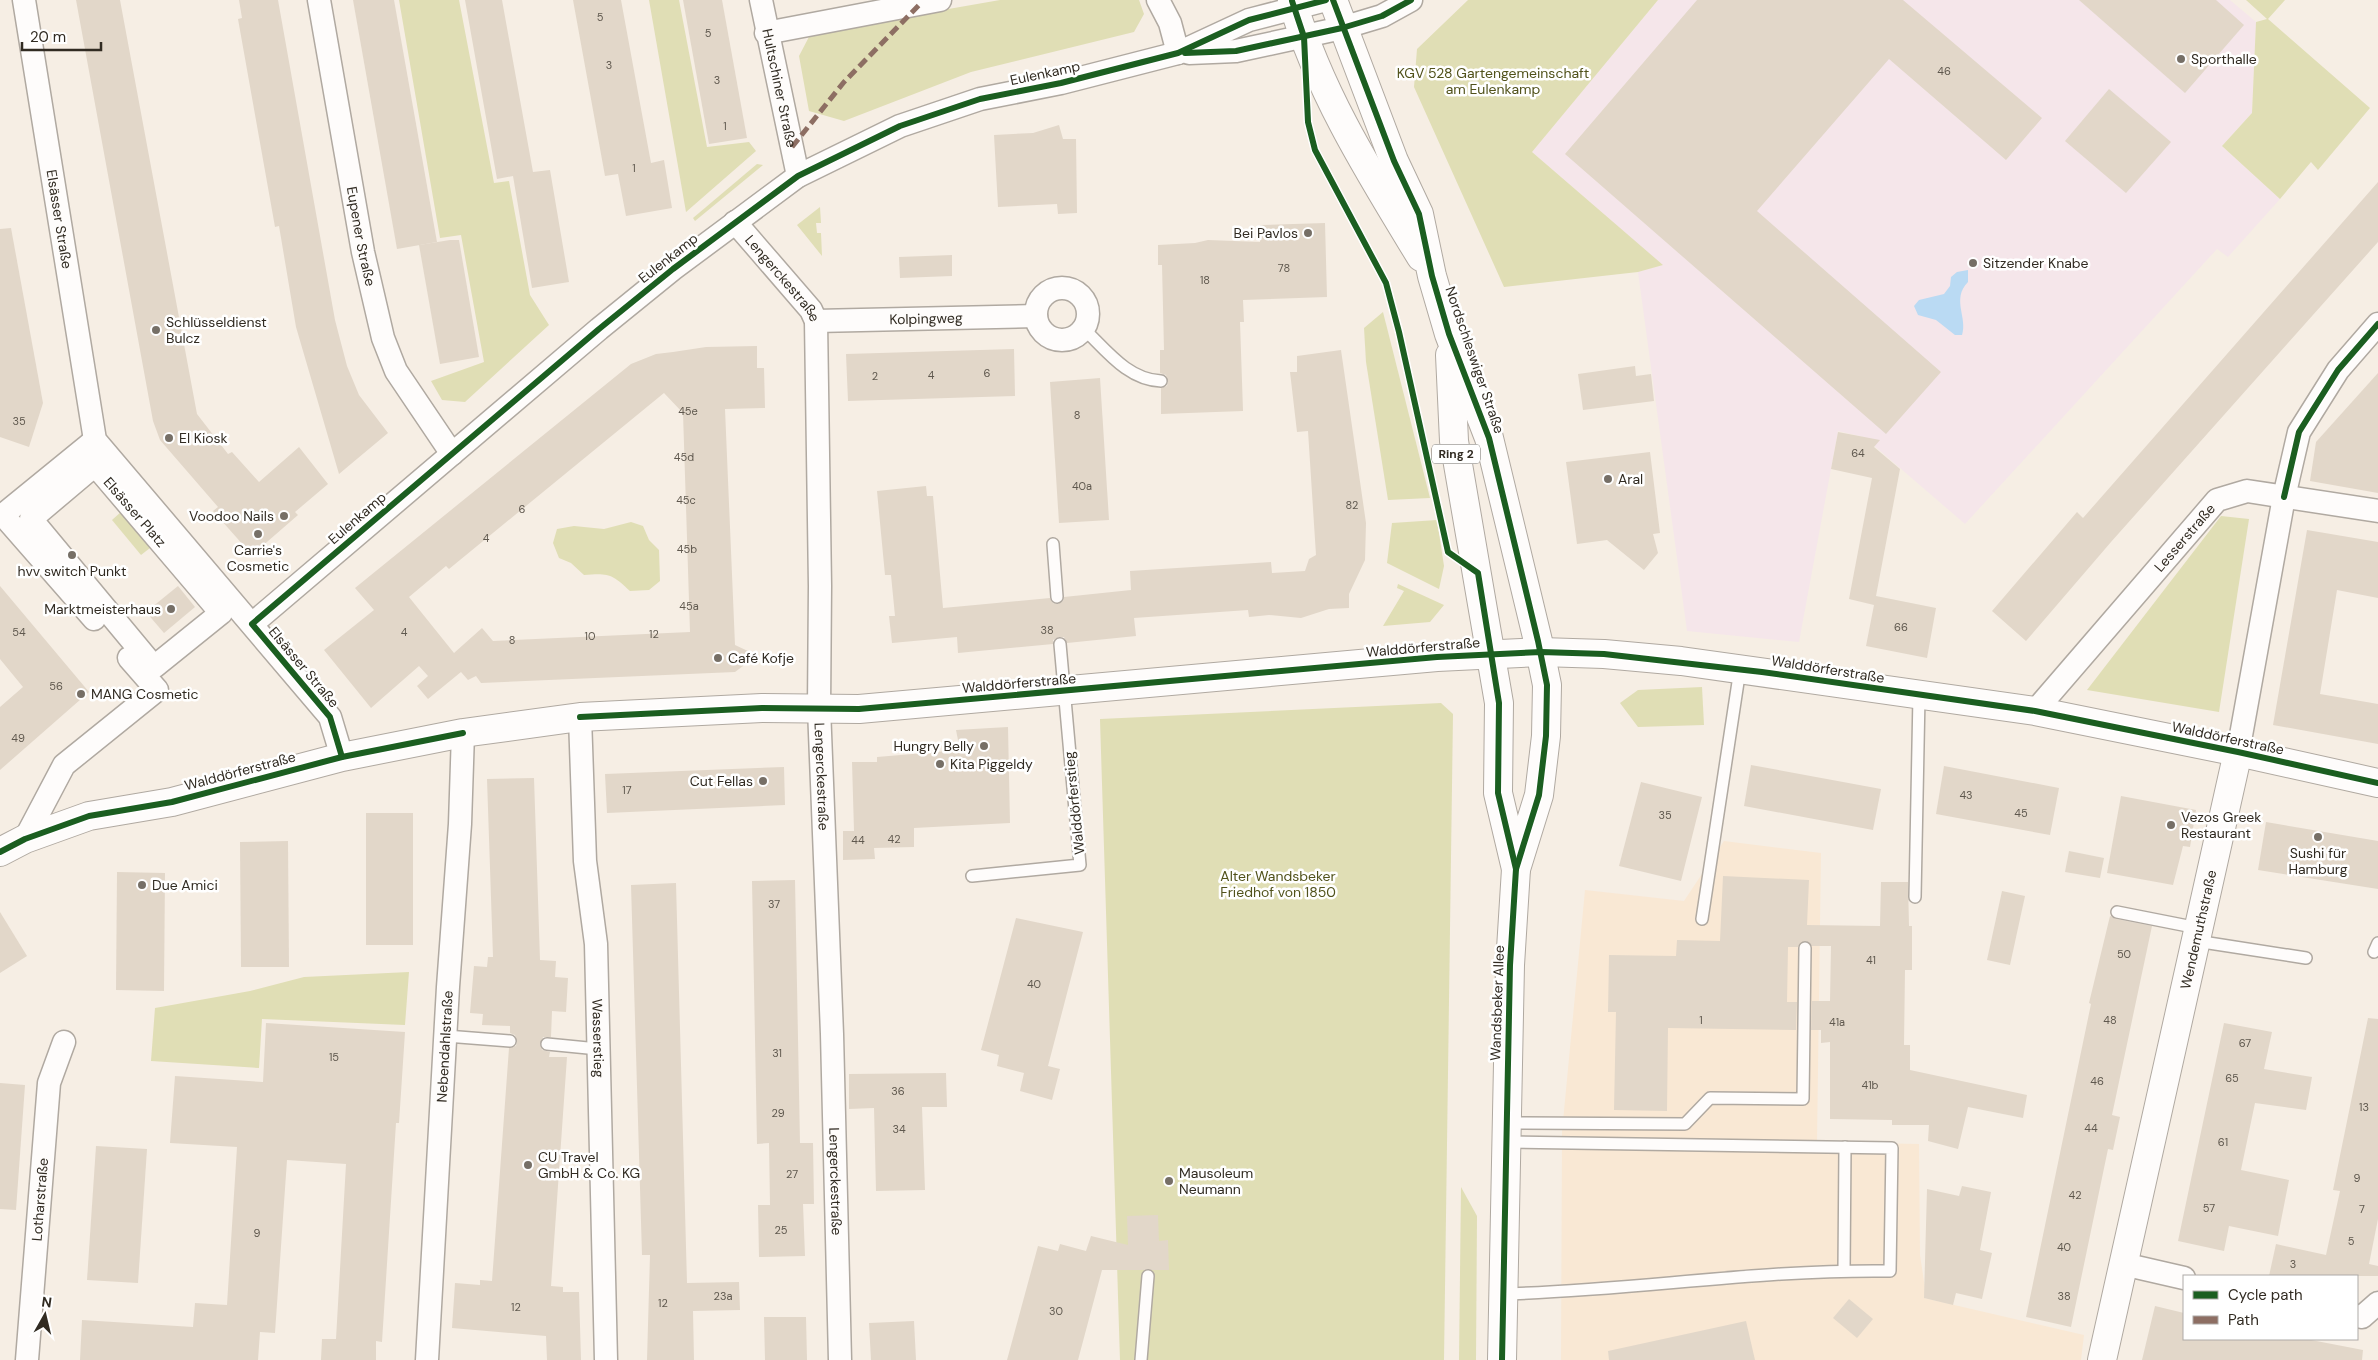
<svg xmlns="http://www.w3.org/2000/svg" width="2378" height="1360" viewBox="0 0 2378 1360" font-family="'DM Sans',sans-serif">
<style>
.built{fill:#f9e8d4}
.education{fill:#f5e6ea}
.green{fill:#e0deb5}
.water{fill:#badaf3}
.building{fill:#e2d7c9;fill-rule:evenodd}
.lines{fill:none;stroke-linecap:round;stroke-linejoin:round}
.lane-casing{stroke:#b0a9a1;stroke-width:14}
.street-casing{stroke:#b0a9a1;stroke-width:25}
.secondary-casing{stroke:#b0a9a1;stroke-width:30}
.primary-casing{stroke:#b0a9a1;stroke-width:30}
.lane{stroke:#fefcfb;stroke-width:11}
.street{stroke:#fefcfb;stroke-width:22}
.secondary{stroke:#fefcfb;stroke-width:28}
.primary{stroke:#fefcfb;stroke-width:28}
.quiet{stroke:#8d6e63;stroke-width:5;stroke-dasharray:10 5;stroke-linecap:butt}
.cycleway-casing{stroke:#fff;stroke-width:9}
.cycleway{stroke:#1b5e20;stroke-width:6}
.poi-dot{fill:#766f66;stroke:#fff;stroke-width:2}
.labels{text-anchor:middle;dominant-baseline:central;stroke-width:5;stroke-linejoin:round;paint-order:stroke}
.number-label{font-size:11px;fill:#5f584e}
.shield{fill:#fff;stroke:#6f6b64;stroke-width:1}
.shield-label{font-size:12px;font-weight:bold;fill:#312b22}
.poi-label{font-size:14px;fill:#312b22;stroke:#fff;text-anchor:start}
.street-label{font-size:14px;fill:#312b22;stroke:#fff}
.park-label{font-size:14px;fill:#51521b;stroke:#fff}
</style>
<rect width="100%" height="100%" fill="#f6eee4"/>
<path class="built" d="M1724 841 1821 853 1817 1142 1919 1144 1920 1255 1925 1288 1924 1298 2084 1335 2081 1360H1561L1562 1132 1585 890 1684 901Z"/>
<path class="education" d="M1658 0H2230L2256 22 2252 113 2222 146 2280 199 2228 257 2217 249 1965 524 1864 437 1838 431 1799 642 1687 631 1638 272 1662 265 1532 152Z"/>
<g class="green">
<path d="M399 0H459L494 183 509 181 530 295 549 325 465 402 442 400 431 381 484 362 461 235 440 238Z"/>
<path d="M649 0H679L707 147 749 142 756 151 686 212Z"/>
<path d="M1000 0H1139L1144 14 1134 32 971 72 844 121 809 111 799 56 811 33Z"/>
<path d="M1468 0H1658L1532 152 1663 265 1638 272 1504 287 1414 87 1417 49Z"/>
<path d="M2246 0H2285L2268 19 2370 108 2318 170 2311 162 2280 199 2222 146 2252 113 2256 22 2267 19Z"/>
<path d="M757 164 763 165 695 221 693 218Z"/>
<path d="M820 207 821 223H816L817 233H821L822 256 797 225Z"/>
<path d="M1383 312 1430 498 1388 500 1366 362 1364 328Z"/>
<path d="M121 512 150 548 141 555 112 520Z"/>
<path d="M2221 516 2249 519 2219 712 2087 690Z"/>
<path d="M1437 520 1444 566 1439 589 1387 563 1392 523Z"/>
<path d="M631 522 643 526 649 540 659 550 660 581 649 590 630 591C612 574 609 573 584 575L571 563 559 558 553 543 557 529 574 526 604 529Z"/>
<path d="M1398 584 1444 605 1430 622 1383 626 1404 591 1397 588Z"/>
<path d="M1702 687 1704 725 1638 727 1620 703 1638 690Z"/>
<path d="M1441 703 1453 714 1444 1360H1120L1100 719Z"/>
<path d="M409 972 405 1025 262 1019 259 1068 151 1061 155 1008 250 991 304 977Z"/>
<path d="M1461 1187 1477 1216 1476 1360H1459Z"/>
</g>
<path class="water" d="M1968 270V282C1951 299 1968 318 1962 335H1955L1936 320 1918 315 1914 306 1919 300 1944 294 1950 286 1951 277 1957 272Z"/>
<g class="building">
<path d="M76 0H120L197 414 228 454 232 452 259 482 299 447 328 484 295 512 298 515 252 555 213 511 218 507 160 440 153 421Z"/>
<path d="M239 0H278L335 320 347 366 359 395 388 433 339 474 296 327 279 226 275 227 238 19 242 18Z"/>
<path d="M353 0H394L437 242 397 249Z"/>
<path d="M465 0H502L533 172 550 170 569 282 532 288 513 176 497 179Z"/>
<path d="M573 0H621L651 163 664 160 672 208 626 216 618 174 605 176Z"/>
<path d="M683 0H722L747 138 709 144Z"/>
<path d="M1697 0H1903L2042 118 2006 160 1889 59 1757 211 1941 372 1886 434 1565 154Z"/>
<path d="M2079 0H2216L2244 25 2185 93Z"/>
<path d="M2109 89 2171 142 2126 193 2065 141Z"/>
<path d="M1059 125 1063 139H1076L1077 213 1058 214 1057 204 998 207 994 135 1033 133Z"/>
<path d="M2378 182V242L2111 542 2026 641 1992 611 2077 512 2083 518Z"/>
<path d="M1325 223 1327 297 1243 300 1244 322H1240L1243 411 1161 414V388L1167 386 1168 382 1166 375 1160 373V350H1164L1162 265H1158V245L1195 243 1208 240 1260 242V225Z"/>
<path d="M11 228 43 403 29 447 0 437V229Z"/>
<path d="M450 240H459L479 357 440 364 419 245Z"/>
<path d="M952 255V276L900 278 899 257Z"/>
<path d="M757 346V368H764L765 408 725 409 735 645 750 652 743 666 735 672 481 683 476 676 468 680 461 672 428 699 417 686 428 676 419 666 371 708 324 650 374 610 355 588 631 364 656 354 673 352 706 347ZM664 393 683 413 690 632 493 641 482 628 454 653 409 597 446 566 449 569Z"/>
<path d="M1014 349 1015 396 848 401 846 354Z"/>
<path d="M1341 350 1366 523 1365 560 1349 594V608L1329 609 1301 618 1269 615 1249 617 1248 610 1134 618 1136 636 1067 643 1064 637H1059L1053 640V644L958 653 957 637 892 643 889 616H895L891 575H885L877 491 926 486 927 496H933L943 608 1050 598 1053 603 1058 604 1063 601 1064 597 1131 590 1130 571 1271 562 1272 573 1305 571 1309 559 1316 555 1308 431 1297 432 1290 372H1297V356Z"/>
<path d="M1635 366 1636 376 1651 374 1654 401 1583 410 1578 374Z"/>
<path d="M2378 373V493L2310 481 2316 442Z"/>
<path d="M1100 378 1109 520 1059 523 1050 382Z"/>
<path d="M1838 432 1880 440 1874 447 1900 469 1876 596 1936 608 1927 658 1866 646 1874 605 1849 599 1872 478 1831 469Z"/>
<path d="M1650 452 1660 533 1653 534 1658 553 1644 570 1607 540 1577 544 1566 462Z"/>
<path d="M2307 530 2378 542V598L2337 590 2320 694 2378 704V744L2273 725Z"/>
<path d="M0 586 89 692 0 770V707L23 687 0 659Z"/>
<path d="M178 586 195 607 164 633 146 612Z"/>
<path d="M1008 727 1010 823 914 828V847L874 848 875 859 843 860V831H854L852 762H877V757L960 750 956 730Z"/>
<path d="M1751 765 1881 789 1873 830 1744 806Z"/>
<path d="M1944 766 2059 788 2050 835 1936 814Z"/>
<path d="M784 767 785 805 607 813 605 774Z"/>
<path d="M534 778 540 960 556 961 555 977 568 978 566 1012 552 1011 551 1037H543L540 1044 542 1050 550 1052 549 1057H567L551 1286 563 1287V1292H579L581 1360H547L546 1336 452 1328 455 1283 480 1285V1280L492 1281 509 1048 516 1046 517 1041 515 1035 510 1033V1026L482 1025 483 1014 470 1013 474 966 487 967 488 957H493L487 779Z"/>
<path d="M1641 782 1702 797 1681 881 1619 866Z"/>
<path d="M2121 796 2196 810 2190 847 2183 846 2173 885 2107 873Z"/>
<rect x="366" y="813" width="47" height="132"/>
<path d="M2266 822 2378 841V889L2258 870Z"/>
<path d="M288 841 289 967H241L240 842Z"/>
<path d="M2069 851 2104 858 2100 878 2065 872Z"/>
<path d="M117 872 165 873 164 991 116 990Z"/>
<path d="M1723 876 1809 880 1807 925 1880 926 1881 882H1908L1909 926H1912V970H1905L1904 1045H1910V1070L2027 1095 2023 1118 1968 1107 1958 1149 1928 1141 1929 1125H1892V1120L1830 1119V1042L1821 1043V1030H1811L1812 1001H1830L1831 946H1812L1806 941 1801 942 1798 947H1788L1787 1002H1797L1796 1030 1668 1028 1667 1111 1614 1110 1616 1012H1608L1609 955 1676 956 1677 940 1720 941Z"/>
<path d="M795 880 800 1143H813L814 1204H803L805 1256 759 1257 758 1205H770L769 1143 757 1144 752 881Z"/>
<path d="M676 883 687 1283 739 1282 740 1310 693 1311 694 1360H647L650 1255H642L631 885Z"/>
<path d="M2002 891 2025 896 2010 965 1987 960Z"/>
<path d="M0 912 27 956 0 973Z"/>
<path d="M2110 916 2116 919 2152 926 2112 1115 2120 1117 2113 1150 2108 1149 2071 1327 2026 1317 2091 1004 2089 1003Z"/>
<path d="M1016 918 1083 932 1048 1066 1060 1069 1052 1100 1020 1091 1024 1073 997 1066 999 1055 981 1050Z"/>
<path d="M2368 1018 2378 1019V1219L2369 1264 2378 1266V1276H2269L2276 1244 2326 1255 2340 1191 2333 1190Z"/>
<path d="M266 1023 405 1032 399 1123H396L382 1342 376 1341V1360H321L322 1339H336L346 1164 287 1160 275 1333 260 1332 258 1360H80L82 1320 193 1327 195 1303 227 1305 237 1147 170 1143 175 1076 263 1082Z"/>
<path d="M2224 1023 2272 1032 2264 1069 2312 1077 2306 1110 2255 1103 2241 1170 2289 1180 2278 1236 2229 1226 2224 1251 2178 1241Z"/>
<path d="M946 1073 947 1107H922L925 1190 876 1191 874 1108 849 1109V1074Z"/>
<path d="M0 1083 25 1085 16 1210 0 1209Z"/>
<path d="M96 1146 147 1149 138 1283 87 1280Z"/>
<path d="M1962 1186 1991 1192 1980 1250 1992 1253 1982 1299 1956 1293 1953 1305 1924 1298 1927 1189 1959 1196Z"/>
<path d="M1158 1215 1159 1241 1168 1240 1169 1270H1102L1078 1360H1007L1038 1246 1058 1251 1060 1244 1086 1251 1091 1236 1128 1245 1127 1216Z"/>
<path d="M1849 1299 1873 1319 1857 1338 1833 1318Z"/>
<path d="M2155 1306 2184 1313V1339H2306L2363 1350 2362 1360H2142Z"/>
<path d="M764 1317H806L807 1360H765Z"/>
<path d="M914 1321 916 1360H871L869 1323Z"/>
<path d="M1746 1321 1755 1360H1609L1608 1351Z"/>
</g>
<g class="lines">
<defs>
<g id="lane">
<path d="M1084 329C1106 350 1128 380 1161 381"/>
<path d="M1053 544 1057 597"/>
<path d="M972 876 1080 865 1060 644"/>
<path d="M1915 897 1919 696"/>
<path d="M2117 912 2198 928"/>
<path d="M1702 919 1740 669"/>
<path d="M2196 941 2306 958"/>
<path d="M2374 952 2378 943"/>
<path d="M446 1036 510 1041"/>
<path d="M547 1044 598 1049"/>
<path d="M1506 1123 1685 1124 1710 1098 1803 1099 1805 948"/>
<path d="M1844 1270 1845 1147"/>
<path d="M1502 1294C1631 1291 1760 1269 1890 1271L1892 1148 1506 1142"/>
<path d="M1141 1360 1148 1276"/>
</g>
<g id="street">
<path id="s1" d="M24 0 95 440 330 717 342 757"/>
<path id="s2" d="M319 0 363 252 383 338 396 371 452 454"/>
<path id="s3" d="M761 0 798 176"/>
<path d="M1158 0 1170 23 1178 53"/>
<path d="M766 33 940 0"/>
<path d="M1189 53 1236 51 1342 28 1382 16 1411 0"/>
<path id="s4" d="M735 222 811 310 816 321 820 586 819 708 832 1034 840 1360"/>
<circle cx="1062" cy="314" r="26"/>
<path id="s5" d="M816 321 1036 316"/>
<path d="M95 465 221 613 154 667 31 519Z"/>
<path d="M3 515 94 619"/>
<path d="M3 515 95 440"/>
<path d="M252 624 599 329 673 269 798 176 900 126 980 99 1061 83 1178 53 1249 20 1326 0"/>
<path id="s6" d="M2035 711 2217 500 2247 491 2378 511"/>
<path id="s7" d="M580 717 585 861 596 944 606 1360"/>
<path d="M2238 752 2284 497 2299 432 2338 370 2378 324"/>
<path d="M25 839 64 765 157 690 129 658"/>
<path d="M2123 1264 2184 1278"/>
<path d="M2357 1316 2362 1317 2378 1303"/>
<path id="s8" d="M27 1360 49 1083 64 1042"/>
<path id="s9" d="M427 1360 448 987 460 824 463 733"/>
</g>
<g id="secondary">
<path d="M0 852 25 839 89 816 172 802 342 757 463 733 580 717 762 708 859 709 1437 657 1541 652 1604 654 1681 661 2035 711 2238 752 2378 783"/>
<path id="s10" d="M2102 1360 2238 752"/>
</g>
<g id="primary">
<path d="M1292 0C1319 93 1371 175 1421 257"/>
<path d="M1333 0 1394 161 1419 214 1432 276 1449 334 1489 438 1538 641 1547 685 1546 736 1539 795 1516 869 1510 965 1502 1360"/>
<path d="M1450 355 1454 441 1499 703 1498 793 1516 869"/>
</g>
</defs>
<use href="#lane" class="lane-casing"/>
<use href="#street" class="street-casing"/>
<use href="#secondary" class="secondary-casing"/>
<use href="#primary" class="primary-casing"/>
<use href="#lane" class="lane"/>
<use href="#street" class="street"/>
<use href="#secondary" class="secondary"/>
<use href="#primary" class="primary"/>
<path class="quiet" d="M792 147 844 82 922 2"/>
<defs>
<g id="cycleway">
<path d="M1333 0 1394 161 1419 214 1432 276 1449 334 1489 438 1538 641 1547 685 1546 736 1539 795 1516 869 1510 965 1502 1360"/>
<path d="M1292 1 1304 37 1308 122 1315 150 1386 283 1399 332 1448 552 1478 573 1499 703 1498 793 1516 869"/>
<path d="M1185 53 1236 51 1342 28 1382 16 1411 0"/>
<path d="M2284 497 2299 432 2338 370 2378 324"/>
<path d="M580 717 762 708 859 709 1437 657 1541 652 1604 654 1762 672 2035 711 2238 752 2378 783"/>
<path d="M342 757 330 717 252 624 599 329 673 269 798 176 900 126 980 99 1061 83 1178 53 1249 20 1326 0"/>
<path d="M0 852 25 839 89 816 172 802 342 757 463 733"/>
</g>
</defs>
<use href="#cycleway" class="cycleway-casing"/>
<use href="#cycleway" class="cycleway"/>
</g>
<g class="poi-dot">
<circle cx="2181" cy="59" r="5"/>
<circle cx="1308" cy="233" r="5"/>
<circle cx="1973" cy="263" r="5"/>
<circle cx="156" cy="330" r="5"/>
<circle cx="169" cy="438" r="5"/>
<circle cx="1608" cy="479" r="5"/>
<circle cx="284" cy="516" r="5"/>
<circle cx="258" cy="534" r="5"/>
<circle cx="72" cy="555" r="5"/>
<circle cx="171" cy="609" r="5"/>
<circle cx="718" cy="658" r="5"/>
<circle cx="81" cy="694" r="5"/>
<circle cx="984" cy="746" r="5"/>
<circle cx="940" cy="764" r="5"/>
<circle cx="763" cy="781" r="5"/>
<circle cx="2171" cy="825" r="5"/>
<circle cx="2318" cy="837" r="5"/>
<circle cx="142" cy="885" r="5"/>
<circle cx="528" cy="1165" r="5"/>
<circle cx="1169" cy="1181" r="5"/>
</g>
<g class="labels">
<g class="number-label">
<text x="600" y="17">5</text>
<text x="708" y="33">5</text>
<text x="609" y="65">3</text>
<text x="1944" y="71">46</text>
<text x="717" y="80">3</text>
<text x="725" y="126">1</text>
<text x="634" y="168">1</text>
<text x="1284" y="268">78</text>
<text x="1205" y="280">18</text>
<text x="987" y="373">6</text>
<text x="931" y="375">4</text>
<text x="875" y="376">2</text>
<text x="688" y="411">45e</text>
<text x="1077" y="415">8</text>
<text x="19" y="421">35</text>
<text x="1858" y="453">64</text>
<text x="684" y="457">45d</text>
<text x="1082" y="486">40a</text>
<text x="686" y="500">45c</text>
<text x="1352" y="505">82</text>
<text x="522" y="509">6</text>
<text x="486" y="538">4</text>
<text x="687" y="549">45b</text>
<text x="689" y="606">45a</text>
<text x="1901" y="627">66</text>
<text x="1047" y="630">38</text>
<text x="19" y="632">54</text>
<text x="404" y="632">4</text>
<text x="654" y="634">12</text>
<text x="590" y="636">10</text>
<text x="512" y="640">8</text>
<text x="56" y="686">56</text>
<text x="18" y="738">49</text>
<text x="627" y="790">17</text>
<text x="1966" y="795">43</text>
<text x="2021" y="813">45</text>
<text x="1665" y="815">35</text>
<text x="894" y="839">42</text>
<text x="858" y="840">44</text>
<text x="774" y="904">37</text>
<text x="2124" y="954">50</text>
<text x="1871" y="960">41</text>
<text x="1034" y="984">40</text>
<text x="1701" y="1020">1</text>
<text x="2110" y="1020">48</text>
<text x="1837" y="1022">41a</text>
<text x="2245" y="1043">67</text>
<text x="777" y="1053">31</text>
<text x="334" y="1057">15</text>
<text x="2232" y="1078">65</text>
<text x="2097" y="1081">46</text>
<text x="1870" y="1085">41b</text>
<text x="898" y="1091">36</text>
<text x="2364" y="1107">13</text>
<text x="778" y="1113">29</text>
<text x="2091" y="1128">44</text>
<text x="899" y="1129">34</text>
<text x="2223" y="1142">61</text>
<text x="792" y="1174">27</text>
<text x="2357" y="1178">9</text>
<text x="2075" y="1195">42</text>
<text x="2209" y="1208">57</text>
<text x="2362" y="1209">7</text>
<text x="781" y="1230">25</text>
<text x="257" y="1233">9</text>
<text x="2351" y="1241">5</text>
<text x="2064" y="1247">40</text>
<text x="2293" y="1264">3</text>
<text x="723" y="1296">23a</text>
<text x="2064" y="1296">38</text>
<text x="663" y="1303">12</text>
<text x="516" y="1307">12</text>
<text x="1056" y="1311">30</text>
</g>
<rect class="shield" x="1432" y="444.5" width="48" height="19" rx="4"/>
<g class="shield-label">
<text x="1456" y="454">Ring 2</text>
</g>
<g class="poi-label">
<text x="2191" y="59">Sporthalle</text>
<text x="1298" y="233" text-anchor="end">Bei Pavlos</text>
<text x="1983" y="263">Sitzender Knabe</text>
<text x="166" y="322">Schlüsseldienst<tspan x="166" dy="16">Bulcz</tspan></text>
<text x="179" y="438">El Kiosk</text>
<text x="1618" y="479">Aral</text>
<text x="274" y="516" text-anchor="end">Voodoo Nails</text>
<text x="258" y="550" text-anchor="middle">Carrie's<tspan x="258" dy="16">Cosmetic</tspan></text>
<text x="72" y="571" text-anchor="middle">hvv switch Punkt</text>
<text x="161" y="609" text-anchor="end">Marktmeisterhaus</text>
<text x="728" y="658">Café Kofje</text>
<text x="91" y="694">MANG Cosmetic</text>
<text x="974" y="746" text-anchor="end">Hungry Belly</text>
<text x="950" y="764">Kita Piggeldy</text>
<text x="753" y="781" text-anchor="end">Cut Fellas</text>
<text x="2181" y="817">Vezos Greek<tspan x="2181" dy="16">Restaurant</tspan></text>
<text x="2318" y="853" text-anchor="middle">Sushi für<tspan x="2318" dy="16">Hamburg</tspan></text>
<text x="152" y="885">Due Amici</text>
<text x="538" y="1157">CU Travel<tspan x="538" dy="16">GmbH &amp; Co. KG</tspan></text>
<text x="1179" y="1173">Mausoleum<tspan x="1179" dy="16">Neumann</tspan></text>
</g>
<g class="street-label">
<text transform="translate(1045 73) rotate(-12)">Eulenkamp</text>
<text stroke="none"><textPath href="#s3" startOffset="90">Hultschiner Straße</textPath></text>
<text stroke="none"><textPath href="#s1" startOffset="222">Elsässer Straße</textPath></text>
<text stroke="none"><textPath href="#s2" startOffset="240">Eupener Straße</textPath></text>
<text transform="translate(668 258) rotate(-38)">Eulenkamp</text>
<text stroke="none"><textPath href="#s4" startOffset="74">Lengerckestraße</textPath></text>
<text stroke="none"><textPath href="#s5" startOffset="110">Kolpingweg</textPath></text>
<text transform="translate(1475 360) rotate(71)">Nordschleswiger Straße</text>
<text transform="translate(135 512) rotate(49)">Elsässer Platz</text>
<text transform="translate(357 518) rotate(-41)">Eulenkamp</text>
<text stroke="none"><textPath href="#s6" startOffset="229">Lesserstraße</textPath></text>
<text transform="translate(1423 647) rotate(-5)">Walddörferstraße</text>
<text transform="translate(304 667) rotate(50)">Elsässer Straße</text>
<text transform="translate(1828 669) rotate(9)">Walddörferstraße</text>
<text transform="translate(1019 683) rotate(-5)">Walddörferstraße</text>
<text transform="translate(2228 738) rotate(12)">Walddörferstraße</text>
<text transform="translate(240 771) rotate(-15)">Walddörferstraße</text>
<text stroke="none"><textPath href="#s4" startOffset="584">Lengerckestraße</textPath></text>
<text transform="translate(1074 803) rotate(-96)">Walddörferstieg</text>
<text stroke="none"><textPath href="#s10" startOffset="441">Wendemuthstraße</textPath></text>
<text transform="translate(1497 1003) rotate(-88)">Wandsbeker Allee</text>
<text stroke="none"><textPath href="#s7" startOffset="322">Wasserstieg</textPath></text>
<text stroke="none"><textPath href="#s9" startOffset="314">Nebendahlstraße</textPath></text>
<text stroke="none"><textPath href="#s4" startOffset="989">Lengerckestraße</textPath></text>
<text stroke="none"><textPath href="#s8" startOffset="161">Lotharstraße</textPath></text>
</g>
<g class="park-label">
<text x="1493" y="73">KGV 528 Gartengemeinschaft<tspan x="1493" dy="16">am Eulenkamp</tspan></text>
<text x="1278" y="876">Alter Wandsbeker<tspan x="1278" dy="16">Friedhof von 1850</tspan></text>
</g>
</g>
<rect x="2183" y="1275" width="175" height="65" fill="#ffffff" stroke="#adaaa7"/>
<rect x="2193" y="1291" width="25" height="8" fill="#1b5e20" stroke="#adaaa7"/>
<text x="2228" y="1300" font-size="15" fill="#312b22">Cycle path</text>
<rect x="2193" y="1316" width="25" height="8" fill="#8d6e63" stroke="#adaaa7"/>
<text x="2228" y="1325" font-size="15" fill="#312b22">Path</text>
<g transform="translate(45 1315) rotate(8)" stroke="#ffffff" stroke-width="4" paint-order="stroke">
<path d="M0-4L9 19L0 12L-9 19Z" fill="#312b22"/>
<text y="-8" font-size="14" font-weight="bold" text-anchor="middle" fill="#312b22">N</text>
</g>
<path d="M22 42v8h79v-8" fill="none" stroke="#312b22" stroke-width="2.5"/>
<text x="30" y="42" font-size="15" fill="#312b22" stroke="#ffffff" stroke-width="4" paint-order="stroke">20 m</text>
</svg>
